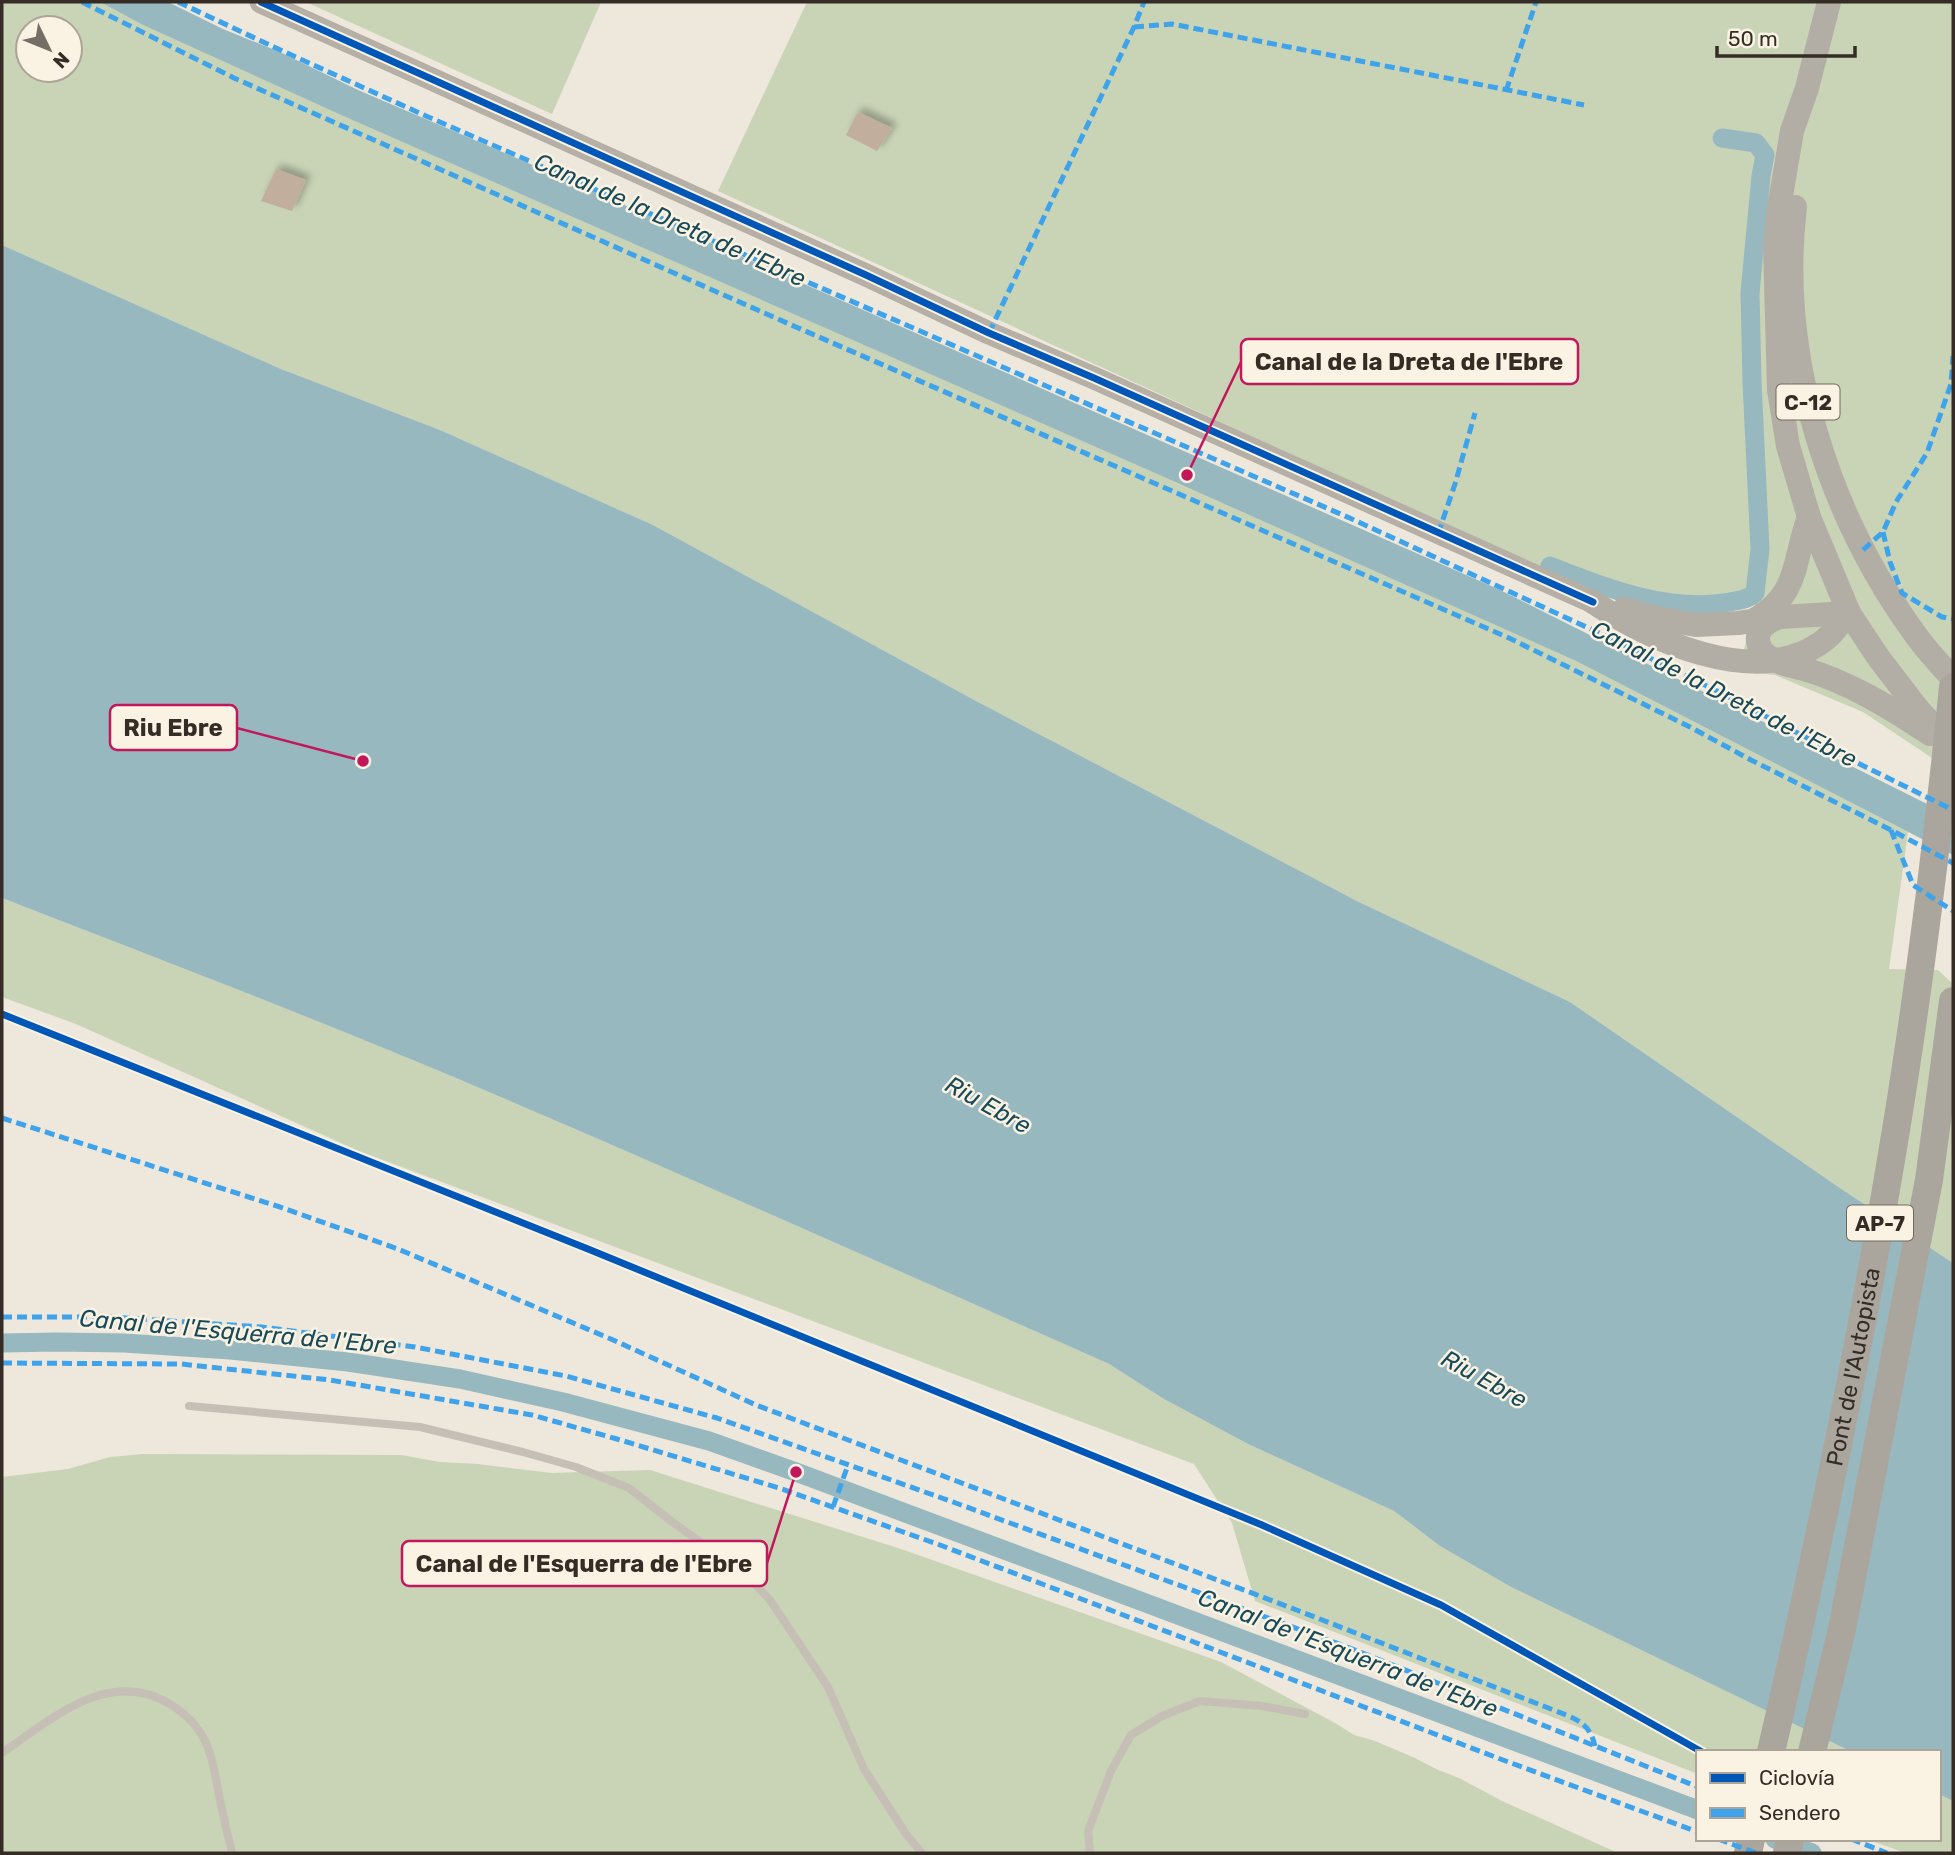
<svg xmlns="http://www.w3.org/2000/svg" width="1955" height="1855" viewBox="0 0 1955 1855" font-family="Rubik,sans-serif">
<style>
.green{fill:#c9d3b6;fill-rule:evenodd}
.water{fill:#98b8bf}
.lines{fill:none;stroke-linecap:round;stroke-linejoin:round}
.canal{stroke:#98b8bf;stroke-width:19}
.building{fill:#c2ae9d;filter:url(#shadow)}
.lane{stroke:#c5bfb6;stroke-width:8}
.secondary{stroke:#b5afa6;stroke-width:23}
.primary{stroke:#b3aea5;stroke-width:24}
.highway{stroke:#aba69d;stroke-width:28}
.quiet{stroke:#3ea3eb;stroke-width:5;stroke-dasharray:10 5;stroke-linecap:butt}
.cycleway-casing{stroke:#faf3e3;stroke-width:11}
.cycleway{stroke:#0057b8;stroke-width:7}
.labels{text-anchor:middle;dominant-baseline:central;stroke-width:5;stroke-linejoin:round;paint-order:stroke}
.shield{fill:#faf3e3;stroke:#70685e;stroke-width:2}
.shield-label{font-size:21px;font-weight:bold;fill:#352d25}
.street-label{font-size:23px;fill:#352d25;stroke:#faf3e3}
.water-label{font-size:24px;font-style:italic;fill:#184a59;stroke:#faf3e3}
.leader{fill:none;stroke:#c2185b;stroke-width:2.5}
.callout-dot{fill:#c2185b;stroke:#faf3e3;stroke-width:2.5}
.callout{fill:#faf3e3;stroke:#c2185b;stroke-width:2.5}
.callout-label{font-size:24px;text-anchor:middle;font-weight:bold;fill:#352d25}
</style>
<defs>
<filter id="shadow"><feDropShadow dx="5" dy="-5" stdDeviation="3.5" flood-color="#0004"/></filter>
</defs>
<rect width="100%" height="100%" fill="#ede7dc"/>
<g class="green">
<path d="M2 2H100L143 25 341 115 1173 481 1576 661 1908 832 1889 969 1938 970 1953 984V1263L1837 1186 1570 1002 1357 901 978 702 653 525 440 430 281 369 2 245ZM28 28H70V70H28Z"/>
<path d="M306 2H601L552 114Z"/>
<path d="M807 2H1953V772L1863 712 1775 675 1738 671 1756 605 1667 611 1580 587 718 191Z"/>
<path d="M2 898C154 957 306 1015 456 1078 675 1171 892 1268 1109 1364L1164 1399 1248 1444 1394 1511 1440 1546 1511 1587 1852 1752H1698V1774L1255 1601 1232 1523 1194 1464 359 1151 76 1024 2 997Z"/>
<path d="M143 1454 401 1455 440 1462 478 1464 552 1473 650 1470 901 1549 1221 1662 1335 1723 1354 1735 1375 1741 1415 1758 1438 1770 1459 1778 1502 1801 1618 1853H2V1477L68 1469 110 1457Z"/>
<path d="M1939 1794 1953 1801V1853H1906L1866 1839H1939Z"/>
</g>
<g class="water">
<path d="M100 2H168L223 29 282 53 358 90 563 178 1498 589 1953 817V855L1576 661 1173 481 341 115 143 25Z"/>
<path d="M2 245 281 369 440 430 653 525 978 702 1357 901 1570 1002 1837 1186 1953 1263V1801L1939 1794V1752H1852L1511 1587 1440 1546 1394 1511 1248 1444 1164 1399 1109 1364C892 1268 675 1171 456 1078 306 1015 154 957 2 898Z"/>
</g>
<g class="lines">
<g class="canal">
<path d="M1550 566C1605 588 1669 613 1730 602 1739 600 1748 600 1755 593L1760 549 1752 382 1750 293 1761 176 1765 155 1756 143 1722 138"/>
<path d="M2 1343 57 1342 124 1343 230 1350 348 1362 460 1379 563 1402 709 1441 796 1472 1698 1810"/>
<path d="M1775 1839 1812 1853"/>
</g>
</g>
<g class="building">
<path d="M858 112 892 128 877 151 846 135Z"/>
<path d="M276 169 306 180 292 211 261 201Z"/>
</g>
<g class="lines">
<g class="lane">
<path d="M189 1406 420 1427 523 1452 576 1467 629 1488 671 1521 744 1573 770 1600 828 1687 864 1769 906 1834 922 1853"/>
<path d="M2 1753C52 1719 108 1667 170 1704 186 1714 199 1727 206 1743 213 1758 215 1774 218 1790 222 1811 227 1832 232 1853"/>
<path d="M1090 1853 1088 1831 1111 1771 1131 1735 1162 1716 1200 1701 1262 1706 1305 1714"/>
</g>
<path class="secondary" d="M261 2 866 275 989 333 1094 378 1593 602"/>
<g class="primary">
<path d="M1829 2 1807 88 1792 131 1779 208 1775 246 1779 390 1788 446 1809 517 1849 613 1878 657 1917 708 1953 748"/>
<path d="M1795 207C1777 356 1828 514 1915 634 1926 650 1940 664 1953 679"/>
<path d="M1593 602C1650 640 1753 688 1819 644 1831 637 1839 624 1849 613"/>
<path d="M1624 609 1651 617 1696 625 1738 623 1780 617 1849 613"/>
<path d="M1780 617C1764 622 1749 635 1764 653 1772 662 1792 666 1804 669 1849 682 1891 708 1930 734"/>
<path d="M1754 620C1800 595 1793 560 1809 517"/>
</g>
<g class="highway">
<path id="s1" d="M1771 1752C1816 1558 1857 1363 1890 1166 1917 1007 1937 848 1953 687"/>
<path d="M1812 1752 1842 1629 1929 1180 1953 1001"/>
<path d="M1748 1853 1751 1839"/>
<path d="M1787 1853 1790 1839"/>
</g>
<g class="quiet">
<path d="M82 2 234 78 796 327 1509 638 1690 727 1751 760 1891 830 1953 863"/>
<path d="M178 2 276 48 426 116 1352 519 1595 631 1719 692 1813 741 1953 810"/>
<path d="M1134 27 1172 24 1584 105"/>
<path d="M1506 91 1536 2"/>
<path d="M989 333 1134 27 1144 2"/>
<path d="M1883 532 1890 562 1902 593 1942 617 1953 619"/>
<path d="M1438 534 1455 484 1475 413"/>
<path d="M1863 550 1883 532 1896 502 1927 453 1951 384 1953 356"/>
<path d="M1891 830 1913 885 1953 911"/>
<path d="M2 1118 280 1207 398 1249 611 1339 756 1405 1294 1609 1551 1709C1572 1718 1589 1720 1595 1746"/>
<path d="M2 1317H109L262 1327 415 1347 566 1376 717 1418 953 1502 1355 1650 1698 1787"/>
<path d="M2 1363 181 1364 330 1380 532 1415 617 1439 779 1488 940 1545 1503 1760 1698 1832"/>
<path d="M833 1507 848 1465"/>
<path d="M1718 1839 1756 1853"/>
<path d="M1851 1839 1887 1853"/>
</g>
<defs>
<g id="cycleway">
<path d="M261 2 866 275 989 333 1094 378 1593 602"/>
<path d="M2 1014 588 1249 1262 1525 1441 1605 1702 1752"/>
</g>
</defs>
<use href="#cycleway" class="cycleway-casing"/>
<use href="#cycleway" class="cycleway"/>
</g>
<g class="labels">
<g class="shield">
<rect x="1776.5" y="384.5" width="63" height="35" rx="5"/>
<rect x="1847" y="1205.5" width="66" height="35" rx="5"/>
</g>
<g class="shield-label">
<text x="1808" y="402">C-12</text>
<text x="1880" y="1223">AP-7</text>
</g>
<g class="street-label">
<text stroke="none"><textPath href="#s1" startOffset="394">Pont de l'Autopista</textPath></text>
</g>
<g class="water-label">
<text transform="translate(670 220) rotate(24)">Canal de la Dreta de l'Ebre</text>
<text transform="translate(1724 694) rotate(27)">Canal de la Dreta de l'Ebre</text>
<text transform="translate(988 1105) rotate(29)">Riu Ebre</text>
<text transform="translate(238 1332) rotate(5)">Canal de l'Esquerra de l'Ebre</text>
<text transform="translate(1484 1379) rotate(29)">Riu Ebre</text>
<text transform="translate(1348 1653) rotate(21)">Canal de l'Esquerra de l'Ebre</text>
</g>
</g>
<path class="leader" d="M1187 475L1241 362M363 761L237 728M796 1472L767 1563"/>
<g class="callout-dot">
<circle cx="1187" cy="475" r="7"/>
<circle cx="363" cy="761" r="7"/>
<circle cx="796" cy="1472" r="7"/>
</g>
<g class="callout">
<rect x="1241" y="339" width="337" height="45" rx="7"/>
<rect x="110" y="705" width="127" height="45" rx="7"/>
<rect x="402" y="1541" width="365" height="45" rx="7"/>
</g>
<g class="callout-label">
<text x="1409" y="370">Canal de la Dreta de l'Ebre</text>
<text x="173" y="736">Riu Ebre</text>
<text x="584" y="1572">Canal de l'Esquerra de l'Ebre</text>
</g>
<rect width="1955" height="1855" fill="none" stroke="#352d25" stroke-width="7"/>
<rect x="1696" y="1750" width="245" height="91" fill="#faf3e3" stroke="#aba497" stroke-width="2"/>
<rect x="1710" y="1773" width="35" height="10" fill="#0057b8" stroke="#aba497" stroke-width="2"/>
<text x="1759" y="1785" font-size="21" fill="#352d25">Ciclovía</text>
<rect x="1710" y="1808" width="35" height="10" fill="#3ea3eb" stroke="#aba497" stroke-width="2"/>
<text x="1759" y="1820" font-size="21" fill="#352d25">Sendero</text>
<g transform="translate(49 49) rotate(133)"><circle r="33" fill="#faf3e3" stroke="#aba497" stroke-width="2"/>
<path d="M0-5L12 26L0 18L-12 26Z" fill="#756e65"/>
<text y="-10" font-size="19" font-weight="bold" text-anchor="middle" fill="#352d25">N</text>
</g>
<path d="M1717 46v10h138v-10" fill="none" stroke="#352d25" stroke-width="3.5"/>
<text x="1728" y="46" font-size="21" fill="#352d25" stroke="#faf3e3" stroke-width="5" paint-order="stroke">50 m</text>
</svg>
